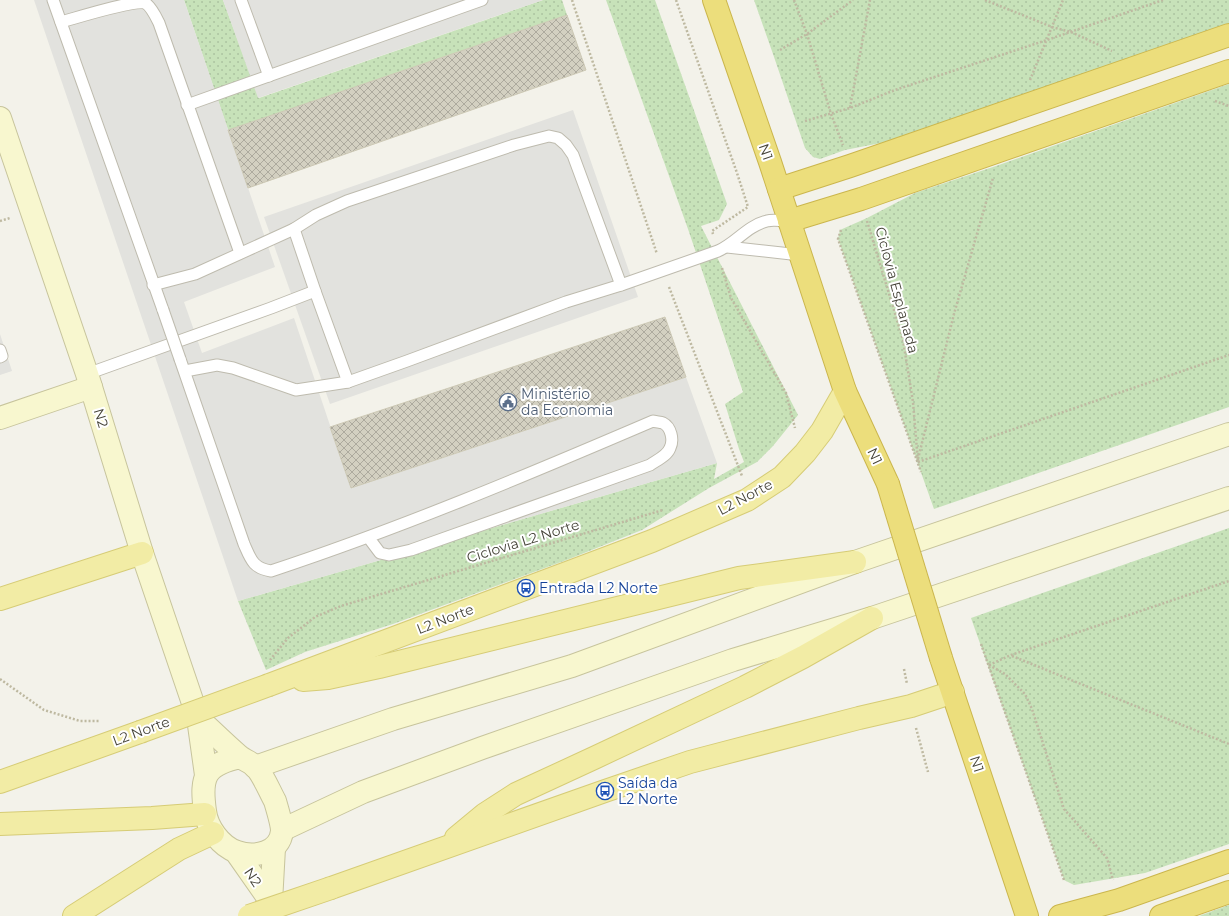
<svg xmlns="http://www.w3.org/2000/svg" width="1229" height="916" viewBox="0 0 1229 916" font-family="Montserrat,sans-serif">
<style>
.grass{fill:url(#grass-dots)}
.parking{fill:#e2e2de}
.building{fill:url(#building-cross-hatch);stroke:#cdc9b5}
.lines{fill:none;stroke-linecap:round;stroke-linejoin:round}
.lane-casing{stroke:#bebbae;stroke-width:13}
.secondary-casing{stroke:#c7c49c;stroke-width:24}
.primary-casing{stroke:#d6cc76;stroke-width:24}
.highway-casing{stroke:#cbb64d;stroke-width:24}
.path{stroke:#beb9a1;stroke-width:2.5;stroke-dasharray:2 2;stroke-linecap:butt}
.lane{stroke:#fff;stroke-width:11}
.secondary{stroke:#f8f7cf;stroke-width:22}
.primary{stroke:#f2eca5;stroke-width:22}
.highway{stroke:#ecde7c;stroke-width:22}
.lane-bridge-casing{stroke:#bebbae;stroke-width:13;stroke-linecap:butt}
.primary-bridge-casing{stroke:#d6cc76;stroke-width:24;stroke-linecap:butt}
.highway-bridge-casing{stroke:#cbb64d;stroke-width:24;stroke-linecap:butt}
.lane-bridge{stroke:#fff;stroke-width:11}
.primary-bridge{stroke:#f2eca5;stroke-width:22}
.highway-bridge{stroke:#ecde7c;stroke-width:22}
.labels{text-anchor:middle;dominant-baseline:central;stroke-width:4;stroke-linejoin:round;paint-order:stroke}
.street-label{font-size:14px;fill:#464439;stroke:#fff}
.service-label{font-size:14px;fill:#4e5e75;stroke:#fff;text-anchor:start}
.transit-label{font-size:14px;fill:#164399;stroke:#fff;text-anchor:start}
</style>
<defs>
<pattern id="grass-dots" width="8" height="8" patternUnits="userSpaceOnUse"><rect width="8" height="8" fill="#c7e2b9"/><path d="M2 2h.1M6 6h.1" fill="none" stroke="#acc3a0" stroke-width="1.8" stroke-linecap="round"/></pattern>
<pattern id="building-cross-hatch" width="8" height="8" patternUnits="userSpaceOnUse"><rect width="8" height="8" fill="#d3d0c1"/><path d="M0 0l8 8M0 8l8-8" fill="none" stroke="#adaa9e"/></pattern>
</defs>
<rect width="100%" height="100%" fill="#f3f2ea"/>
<g class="grass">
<path d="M184 0H223L259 98 543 0H562L567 15 228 130Z"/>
<path d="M606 0H655L727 204 719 220 701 226 798 415 773 446 757 462 709 488 642 530 569 559 393 624 305 652 266 670 238 601 717 463 714 479 744 462 739 449 725 404 743 392 688 229Z"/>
<path d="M754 0H1229V23L1025 94 896 140 845 150 820 159 813 157 805 148 773 54Z"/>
<path d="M1229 84V407L934 509 838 239 840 230 867 218 915 193 996 166Z"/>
<path d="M1229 528V844L1145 873 1074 885 1064 880 971 618Z"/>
<path d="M1229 905V916H1199Z"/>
</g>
<g class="parking">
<path d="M34 0H184L275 267 184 302 202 353 294 318 351 488 686 377 717 463 238 601Z"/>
<path d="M223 0H543L258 98Z"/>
<path d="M573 110 638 297 330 404 264 217Z"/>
<path d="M0 334 12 371 0 375Z"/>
</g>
<g class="building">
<path d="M567 15 586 70 248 188 228 130Z"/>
<path d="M665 317 686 377 351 488 330 427Z"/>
</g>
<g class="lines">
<defs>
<g id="lane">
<path d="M53 0 163 310"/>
<path d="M241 0 269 76"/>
<path d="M61 22C76 18 132 0 145 3 151 6 156 17 159 23L240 253"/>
<path d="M187 105 482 0"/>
<path d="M294 229 315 291 348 382"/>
<path d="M727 247 800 255"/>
<path d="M153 285 195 274 294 229 316 215 347 201 514 145 549 136 558 138 566 145 573 155 621 285"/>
<path d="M0 350 2 356 0 357"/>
<path d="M180 359 244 544C251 560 253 568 271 571 401 528 527 475 653 421 656 422 660 422 663 423 671 427 674 440 670 448 667 456 657 460 650 465L411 550 389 555 380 553 368 537"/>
<path d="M185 371 217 365 233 368 296 390 348 382 407 361 566 302 621 285 718 251C736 243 747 226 767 221 773 219 782 221 789 221"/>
<path d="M87 374 271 308 315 291"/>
</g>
<g id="secondary">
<path d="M0 118 87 374 142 553 198 718 206 775"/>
<path d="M0 418 91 387"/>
<path d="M198 718C211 730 224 743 238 755 243 760 251 762 256 767 264 777 269 790 275 801 277 808 282 824 282 831 280 853 255 858 237 852 220 846 207 827 205 811 200 776 205 765 240 757"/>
<path d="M255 767 393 719 572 666 855 562 1229 434"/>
<path d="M282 830 363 792 482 748 733 660 872 618 1229 498"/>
<path d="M274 848 271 902 274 916"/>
<path d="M236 852 271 902"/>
</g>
<g id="primary">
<path d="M0 599 142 553"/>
<path d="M303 680 328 678 379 667 739 578 855 562"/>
<path d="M269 685 652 541 747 500 782 477 805 453 822 431 845 391"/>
<path d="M0 782 140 732"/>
<path d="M0 824 152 818 205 814"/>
<path d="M456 838 485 814 516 794 594 758 745 687 803 657 872 618"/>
<path d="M331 888 605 791 690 762 859 718 911 706 953 692"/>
<path d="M74 916 179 849 213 833"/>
</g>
<g id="highway">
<path d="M714 0 770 162 845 391 888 484"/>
<path d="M779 189 850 166 1229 35"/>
<path d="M789 221 861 199 1229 71"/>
<path d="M941 658 1027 916"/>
<path d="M1060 916 1119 900 1229 861"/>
<path d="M1161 916 1229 892"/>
</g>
</defs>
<use href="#lane" class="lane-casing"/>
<use href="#secondary" class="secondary-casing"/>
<use href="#primary" class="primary-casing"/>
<use href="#highway" class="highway-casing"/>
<g class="path">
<path d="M572 0 657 254"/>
<path d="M676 0 737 173 748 207 712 231 713 234"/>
<path d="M794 0 807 34 831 114 843 145"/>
<path d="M985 0 1052 27 1071 32 1112 51"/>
<path d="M780 50 807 34 853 0"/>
<path d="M1030 80 1063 0"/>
<path d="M1215 101 1229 106"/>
<path d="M850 108 870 0"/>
<path d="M805 121 850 108 895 90 1047 40 1163 0"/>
<path d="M0 221 10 218"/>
<path d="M867 221 903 340 913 402 918 462"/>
<path d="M841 230 838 239 921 472"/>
<path d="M722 268 731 298 786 393 795 428"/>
<path d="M669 287 742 476"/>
<path d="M918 459 954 314 993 178"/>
<path d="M918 462 1229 355"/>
<path d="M981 644 1064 880"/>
<path d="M1012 656 1229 744"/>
<path d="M270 660 288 638 315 617 341 606 663 510"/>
<path d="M989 665 1005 674 1025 694 1032 709 1064 809 1107 858 1113 880"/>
<path d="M989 665 1011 655 1229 581"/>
<path d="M904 669 907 684"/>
<path d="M0 679 44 710 80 721H100"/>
<path d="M916 728 928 772"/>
</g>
<use href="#lane" class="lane"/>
<use href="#secondary" class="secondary"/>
<use href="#primary" class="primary"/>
<use href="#highway" class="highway"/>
<defs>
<path id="lane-bridge" d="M163 310 180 359"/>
<g id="primary-bridge">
<path d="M140 732 269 685"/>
<path d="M249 916 331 888"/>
</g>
<path id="highway-bridge" d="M888 484 941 658"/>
</defs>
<use href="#lane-bridge" class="lane-bridge-casing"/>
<use href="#primary-bridge" class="primary-bridge-casing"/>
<use href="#highway-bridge" class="highway-bridge-casing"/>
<use href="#lane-bridge" class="lane-bridge"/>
<use href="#primary-bridge" class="primary-bridge"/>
<use href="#highway-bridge" class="highway-bridge"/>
</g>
<defs>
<symbol id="civic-ring" viewBox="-11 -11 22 22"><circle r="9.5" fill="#fff" stroke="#5c6f8a" stroke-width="1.5"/><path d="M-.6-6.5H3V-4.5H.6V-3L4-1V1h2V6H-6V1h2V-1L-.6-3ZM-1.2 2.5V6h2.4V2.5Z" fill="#5c6f8a"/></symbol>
<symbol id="bus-ring" viewBox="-11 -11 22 22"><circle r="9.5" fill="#fff" stroke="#1a4fb4" stroke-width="1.5"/><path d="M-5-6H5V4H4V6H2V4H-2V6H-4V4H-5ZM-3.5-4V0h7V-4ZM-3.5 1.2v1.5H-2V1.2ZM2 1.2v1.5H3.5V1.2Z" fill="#1a4fb4"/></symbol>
</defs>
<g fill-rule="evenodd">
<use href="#civic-ring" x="498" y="392" width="20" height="20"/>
<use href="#bus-ring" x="516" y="578" width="20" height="20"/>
<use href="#bus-ring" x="595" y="781" width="20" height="20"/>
</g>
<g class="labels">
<g class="street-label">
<text transform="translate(766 152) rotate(71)">N1</text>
<text transform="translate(897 290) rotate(75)">Ciclovia Esplanada</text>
<text transform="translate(101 418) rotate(73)">N2</text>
<text transform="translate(875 456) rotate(65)">N1</text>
<text transform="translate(745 497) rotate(-28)">L2 Norte</text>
<text transform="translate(523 541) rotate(-17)">Ciclovia L2 Norte</text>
<text transform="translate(445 619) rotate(-21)">L2 Norte</text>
<text transform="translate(141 731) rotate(-20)">L2 Norte</text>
<text transform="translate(977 764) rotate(72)">N1</text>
<text transform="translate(253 877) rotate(56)">N2</text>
</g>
<g class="service-label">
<text x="521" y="394">Ministério<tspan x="521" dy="16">da Economia</tspan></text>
</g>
<g class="transit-label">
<text x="539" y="588">Entrada L2 Norte</text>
<text x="618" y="783">Saída da<tspan x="618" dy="16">L2 Norte</tspan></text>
</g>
</g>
</svg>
